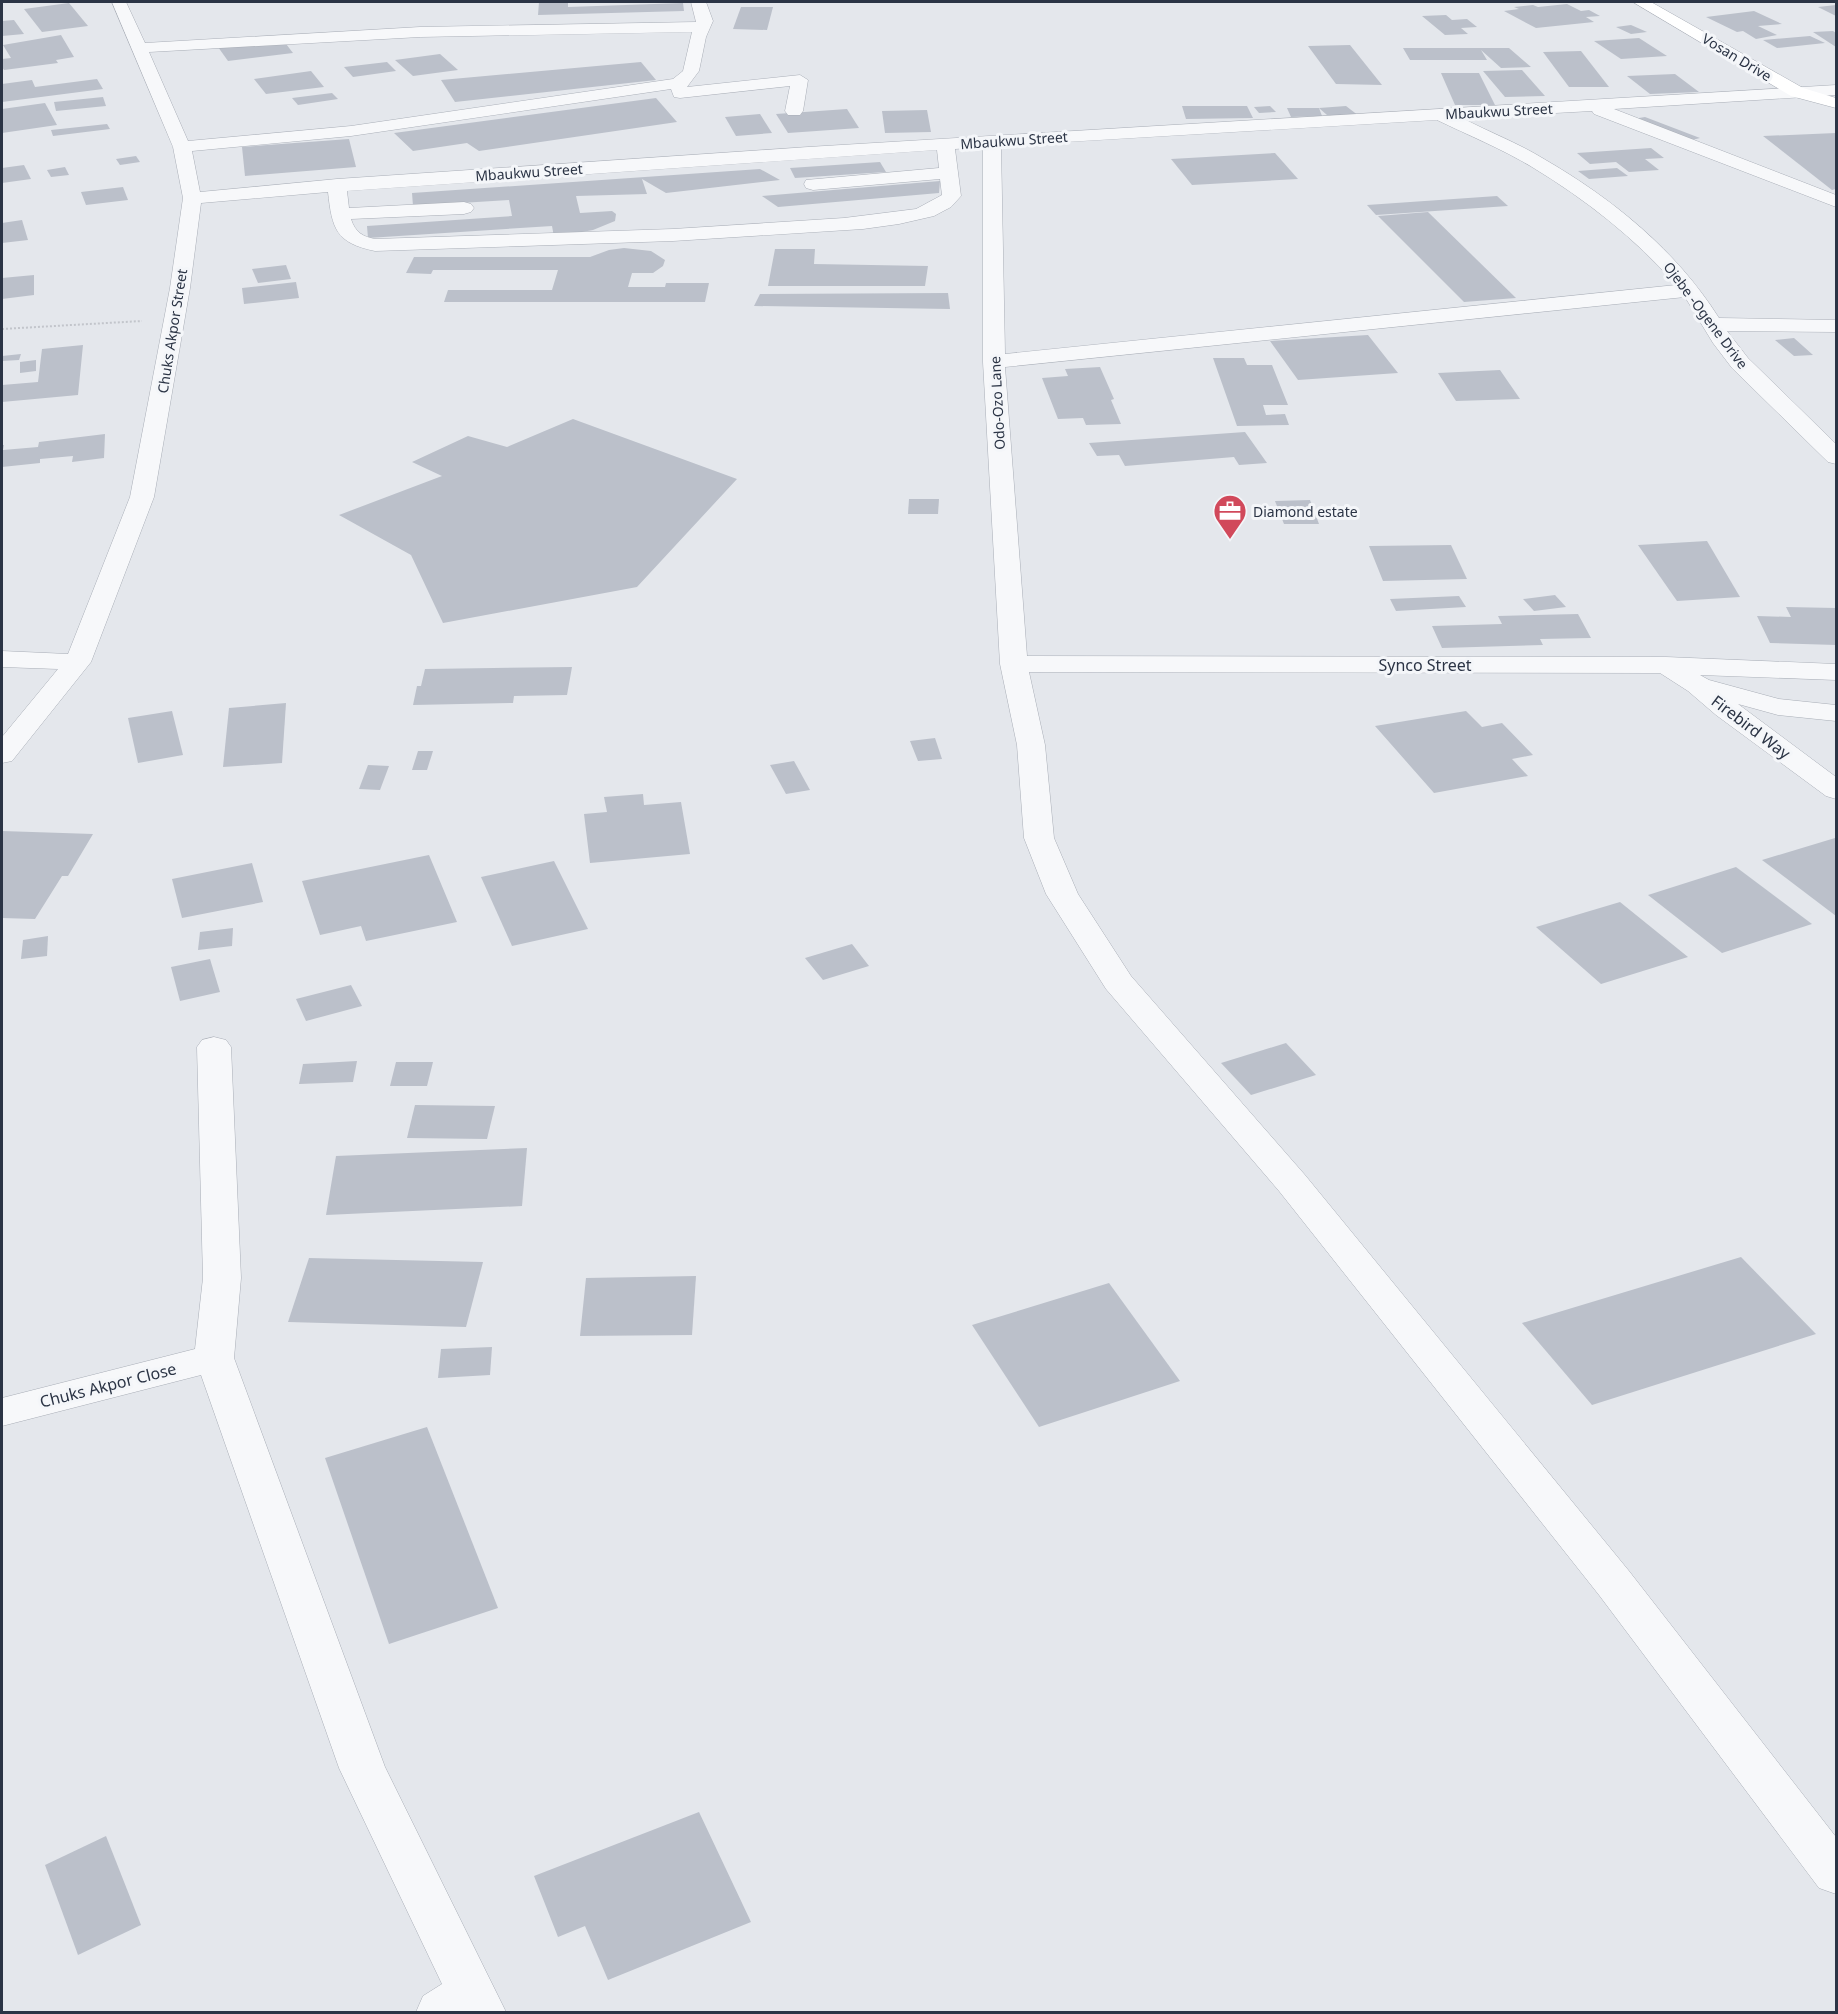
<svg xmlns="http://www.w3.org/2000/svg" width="1838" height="2014" viewBox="0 0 1838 2014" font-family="'Noto Sans',sans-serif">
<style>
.building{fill:#bbc0ca}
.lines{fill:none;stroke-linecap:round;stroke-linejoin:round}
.street-casing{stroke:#a9aeb7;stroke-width:1}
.secondary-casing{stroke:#a9aeb7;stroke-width:1}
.path{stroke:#c2c5cb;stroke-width:2;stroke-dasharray:2 2;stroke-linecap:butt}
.street{fill:#f7f8fa;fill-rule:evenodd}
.secondary{fill:#fff;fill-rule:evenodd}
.labels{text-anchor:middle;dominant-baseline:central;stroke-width:6;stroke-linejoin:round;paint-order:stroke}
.far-street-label{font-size:14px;fill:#2b3445;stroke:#f4f6f9}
.far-poi-label{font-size:14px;fill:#2b3445;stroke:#f4f6f9;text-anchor:start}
.street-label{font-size:16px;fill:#2b3445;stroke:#f4f6f9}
</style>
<rect width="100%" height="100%" fill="#e4e7ec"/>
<g class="building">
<path d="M539 2H568V7L683 3 684 11 538 15Z"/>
<path d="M69 3 88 26 42 32 24 9Z"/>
<path d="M1567 4 1581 11 1589 10 1600 16 1586 17 1594 22 1536 28 1504 11 1519 9 1514 7 1533 5 1538 7Z"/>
<path d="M1836 5V16L1818 7Z"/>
<path d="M741 7H773L767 30 733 29Z"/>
<path d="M1754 11 1782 24 1758 26 1777 35 1756 39 1743 31 1737 32 1706 17Z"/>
<path d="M1446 15 1452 20 1467 19 1477 27 1461 28 1468 34 1445 35 1422 16Z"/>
<path d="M14 20 24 34 2 36V21Z"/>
<path d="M1631 25 1647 32 1631 34 1616 27Z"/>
<path d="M1833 31 1836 33V47L1813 32Z"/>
<path d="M61 35 74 57 56 60 58 63 4 70 2 67V59L11 58 3 45Z"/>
<path d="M1810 36 1825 43 1777 48 1763 40Z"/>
<path d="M1639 38 1667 56 1621 59 1594 41Z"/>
<path d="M283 40 293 53 228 61 218 47Z"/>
<path d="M1350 45 1382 85 1336 84 1308 46Z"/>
<path d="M1403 48H1509L1531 67 1501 68 1481 50 1487 60H1410Z"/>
<path d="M1581 51 1609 87H1569L1543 52Z"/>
<path d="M440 54 458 70 413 76 395 60Z"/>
<path d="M387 62 396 71 353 77 344 67Z"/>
<path d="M641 62 656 80 455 102 441 80Z"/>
<path d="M1522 70 1545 96 1505 97 1483 71Z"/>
<path d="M311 71 324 87 266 94 254 79Z"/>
<path d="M1441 73H1479L1495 105H1455Z"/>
<path d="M1675 74 1699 92 1650 94 1627 76Z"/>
<path d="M97 79 103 89 2 102V84L32 80 35 87Z"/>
<path d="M332 93 338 99 298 105 292 98Z"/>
<path d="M103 97 106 106 56 111 54 102Z"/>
<path d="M656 98 677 122 479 151 467 143 413 151 394 133Z"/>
<path d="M45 103 57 125 2 133V109Z"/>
<path d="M1182 106H1247L1253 118 1186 119Z"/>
<path d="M1270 106 1276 112 1259 113 1254 107Z"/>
<path d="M1346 106 1359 116 1327 115 1319 108Z"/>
<path d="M1287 108H1319L1322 116 1291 117Z"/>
<path d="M847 109 859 128 788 133 776 114Z"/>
<path d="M927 110 931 132 885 133 882 111Z"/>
<path d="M760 114 772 133 736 136 725 117Z"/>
<path d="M1645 117 1700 138 1688 141 1633 119Z"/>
<path d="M107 124 110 129 53 136 51 130Z"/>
<path d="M1836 133V189L1832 190 1763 136Z"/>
<path d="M349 139 356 167 245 176 242 147Z"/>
<path d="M1651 148 1664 158 1645 159 1659 170 1629 172 1616 162 1590 164 1577 153Z"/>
<path d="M1275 153 1298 179 1192 185 1171 159Z"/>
<path d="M136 156 140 162 120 165 116 159Z"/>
<path d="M880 162 886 172 795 178 790 168Z"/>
<path d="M24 165 31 179 2 183V168Z"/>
<path d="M65 167 69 175 51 177 47 170Z"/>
<path d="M1617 168 1628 176 1589 179 1578 171Z"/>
<path d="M760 169 780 180 666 193 642 179 647 194 576 196 580 213 612 211 616 214 615 221 593 230 554 237 552 226 368 238 367 226 512 216 509 200 413 206 412 193Z"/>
<path d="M940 181 939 193 778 207 762 196Z"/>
<path d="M123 187 128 200 86 205 81 192Z"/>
<path d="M1497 196 1508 206 1376 215 1367 205Z"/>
<path d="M1428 212 1516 298 1464 302 1378 216Z"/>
<path d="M22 220 28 240 2 243V223Z"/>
<path d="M624 248 651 251 665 260 663 266 653 273H632L628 287H665L666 283H709L705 302H444L448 290H552L558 270H433L431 274 406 273 414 257H590L609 250Z"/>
<path d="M775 249H815L814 264 928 266 925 286H768Z"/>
<path d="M286 265 291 279 258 283 252 269Z"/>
<path d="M34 275V295L2 299V278Z"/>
<path d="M296 282 299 298 244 304 242 288Z"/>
<path d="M948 293 950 309 754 306 760 294Z"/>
<path d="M1368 335 1398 373 1298 380 1270 341Z"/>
<path d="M1794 338 1813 355 1794 356 1775 340Z"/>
<path d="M83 345 78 395 2 402V385L38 382 42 349Z"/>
<path d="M21 354 19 360 2 361V356Z"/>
<path d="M1213 358H1244L1247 365H1272L1288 405H1263L1266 415 1285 414 1289 425 1237 426Z"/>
<path d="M36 360V371L20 373V362Z"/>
<path d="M1100 367 1114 399 1111 400 1121 424 1086 425 1083 418 1058 419 1042 378 1068 376 1065 369Z"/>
<path d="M1500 370 1520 399 1456 401 1438 373Z"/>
<path d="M573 419 737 479 637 587 443 623 411 555 339 515 442 476 412 462 468 436 507 447Z"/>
<path d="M1245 432 1267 463 1239 465 1234 457 1125 466 1119 455 1097 456 1089 443Z"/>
<path d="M105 434 104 458 72 462 73 456 40 459V463L2 467V445H4L3 450 38 447 39 442Z"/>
<path d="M909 499H939L938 514H908Z"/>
<path d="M1310 500 1319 524H1284L1275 501Z"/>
<path d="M1707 541 1740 597 1677 601 1638 545Z"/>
<path d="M1451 545 1467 579 1383 581 1369 546Z"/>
<path d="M1555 595 1566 607 1534 611 1523 599Z"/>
<path d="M1459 596 1466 607 1396 611 1390 599Z"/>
<path d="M1786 607 1836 608V645L1770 643 1757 616 1791 617Z"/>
<path d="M1578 614 1591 638 1540 639 1543 645 1442 648 1432 626 1502 624 1498 616Z"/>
<path d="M572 667 567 695 514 696 513 703 413 705 417 686H421L425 669Z"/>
<path d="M286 703 282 763 223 767 229 708Z"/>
<path d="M172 711 183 755 138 763 128 718Z"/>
<path d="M1466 711 1482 727 1502 723 1533 755 1512 759 1528 776 1434 793 1375 726Z"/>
<path d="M935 738 942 759 918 761 910 741Z"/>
<path d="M418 751H433L427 770H412Z"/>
<path d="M794 761 810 790 786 794 770 765Z"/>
<path d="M368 765 389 766 380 790 359 789Z"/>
<path d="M643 794 644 805 681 802 690 854 590 863 584 814 607 812 604 797Z"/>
<path d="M2 831 93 834 68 876H62L35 919 2 918Z"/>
<path d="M1835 838 1836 839V916L1762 860Z"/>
<path d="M429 855 457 922 366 941 361 926 320 935 302 881Z"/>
<path d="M554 861 588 929 512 946 481 877Z"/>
<path d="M252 863 263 902 182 918 172 879Z"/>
<path d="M1736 867 1812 924 1722 953 1648 895Z"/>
<path d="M1620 902 1688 957 1601 984 1536 927Z"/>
<path d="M233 928 232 946 198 950 200 932Z"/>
<path d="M48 936 47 956 21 959 23 940Z"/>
<path d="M852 944 869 966 823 980 805 958Z"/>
<path d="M210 959 220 992 180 1001 171 967Z"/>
<path d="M351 985 362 1006 306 1021 296 999Z"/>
<path d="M1286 1043 1316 1075 1251 1095 1221 1063Z"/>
<path d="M357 1061 353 1082 299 1084 303 1064Z"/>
<path d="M396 1062H433L427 1086H390Z"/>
<path d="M415 1105 495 1106 487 1139 407 1138Z"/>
<path d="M527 1148 522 1206 326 1215 336 1156Z"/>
<path d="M1741 1257 1816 1334 1592 1405 1522 1323Z"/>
<path d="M309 1258 483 1262 466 1327 288 1322Z"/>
<path d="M696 1276 692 1335 580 1336 586 1278Z"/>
<path d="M1109 1283 1180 1381 1039 1427 972 1325Z"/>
<path d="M492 1347 490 1375 438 1378 441 1349Z"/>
<path d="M427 1427 498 1608 389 1644 325 1458Z"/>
<path d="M699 1812 751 1922 608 1980 585 1926 558 1937 534 1876Z"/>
<path d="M106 1836 141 1925 78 1955 45 1865Z"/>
</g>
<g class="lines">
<defs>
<g id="street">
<path d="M112 2H126L145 43 420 27 696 22 691 2H706L713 21 706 37 699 71 687 87 800 75 808 80 803 111 800 115H788L785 111 790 86 680 98 674 97 671 89 351 136 192 151 200 192 337 179 808 147 1836 85V95L1614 109 1836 195V207L1594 114 1592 111 1462 118C1489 132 1518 143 1544 159 1613 199 1676 250 1719 318L1836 320V332L1727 331 1748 358 1836 444V464L1828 462 1732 368 1713 343 1685 297 1005 367 1027 656 1666 657 1836 664V680L1700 675 1709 680 1779 699 1836 705V721L1778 715 1738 704 1836 777V799L1826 796 1716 715 1688 691 1660 673 1029 672 1045 745 1054 838 1078 894 1131 976 1305 1175 1629 1571 1836 1837V1894L1819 1888 1599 1595 1279 1191 1106 989 1046 894 1024 838 1017 745 1000 664 983 362V147L955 149 961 196 951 207 934 216 899 224 863 229 673 241 375 251C336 243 332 229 328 192L201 203 190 288 154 497 91 662 12 761 2 763V737L58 669 2 667V651L68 654 130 497 170 288 183 198 173 147ZM692 32 683 71 673 79 351 126 188 141 149 52 420 37ZM1437 120C1468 135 1502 149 1532 167 1585 199 1635 238 1676 285L1005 354 1001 146ZM937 150 939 168 806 180 804 184 806 188 813 190 940 179 942 195 916 209 844 218 673 229 375 239C363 237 355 232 351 219L464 214 471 212 474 208 471 204 464 202 349 208 347 191Z"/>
<path d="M214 1037 226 1040 231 1047 241 1278 234 1358 385 1767 506 2012H416L423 1996 442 1984 339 1768 201 1375 2 1426V1398L195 1349 203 1278 197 1047 202 1040Z"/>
</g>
<path id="secondary" d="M1633 2H1651L1803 88 1836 98V108L1791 96Z"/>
</defs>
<use href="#street" class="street-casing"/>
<use href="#secondary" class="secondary-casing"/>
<path class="path" d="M2 329 142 321"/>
<use href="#street" class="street"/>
<use href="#secondary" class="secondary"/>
</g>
<defs>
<symbol id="office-pin" viewBox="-11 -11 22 30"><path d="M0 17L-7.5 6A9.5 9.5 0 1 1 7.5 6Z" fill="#d1495b" stroke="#f4f6f9"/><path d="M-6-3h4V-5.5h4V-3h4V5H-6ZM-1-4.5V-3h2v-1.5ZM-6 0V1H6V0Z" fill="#fff"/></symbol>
</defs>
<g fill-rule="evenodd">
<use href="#office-pin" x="1211" y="492" width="38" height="52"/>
</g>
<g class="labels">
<g class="far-street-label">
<text transform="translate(1737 57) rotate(31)">Vosan Drive</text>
<text transform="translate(1499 111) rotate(-3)">Mbaukwu Street</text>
<text transform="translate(1014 140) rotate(-4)">Mbaukwu Street</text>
<text transform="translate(529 172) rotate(-4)">Mbaukwu Street</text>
<text transform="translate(1706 315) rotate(53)">Ojebe -Ogene Drive</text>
<text transform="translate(172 331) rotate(-81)">Chuks Akpor Street</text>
<text transform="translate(997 403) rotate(-93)">Odo-Ozo Lane</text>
</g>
<g class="far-poi-label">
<text x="1253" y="511">Diamond estate</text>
</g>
<g class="street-label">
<text x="1425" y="665">Synco Street</text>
<text transform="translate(1751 727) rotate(37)">Firebird Way</text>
<text transform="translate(108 1385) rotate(-14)">Chuks Akpor Close</text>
</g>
</g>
<rect width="1838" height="2014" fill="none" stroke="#2b3445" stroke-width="6"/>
</svg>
